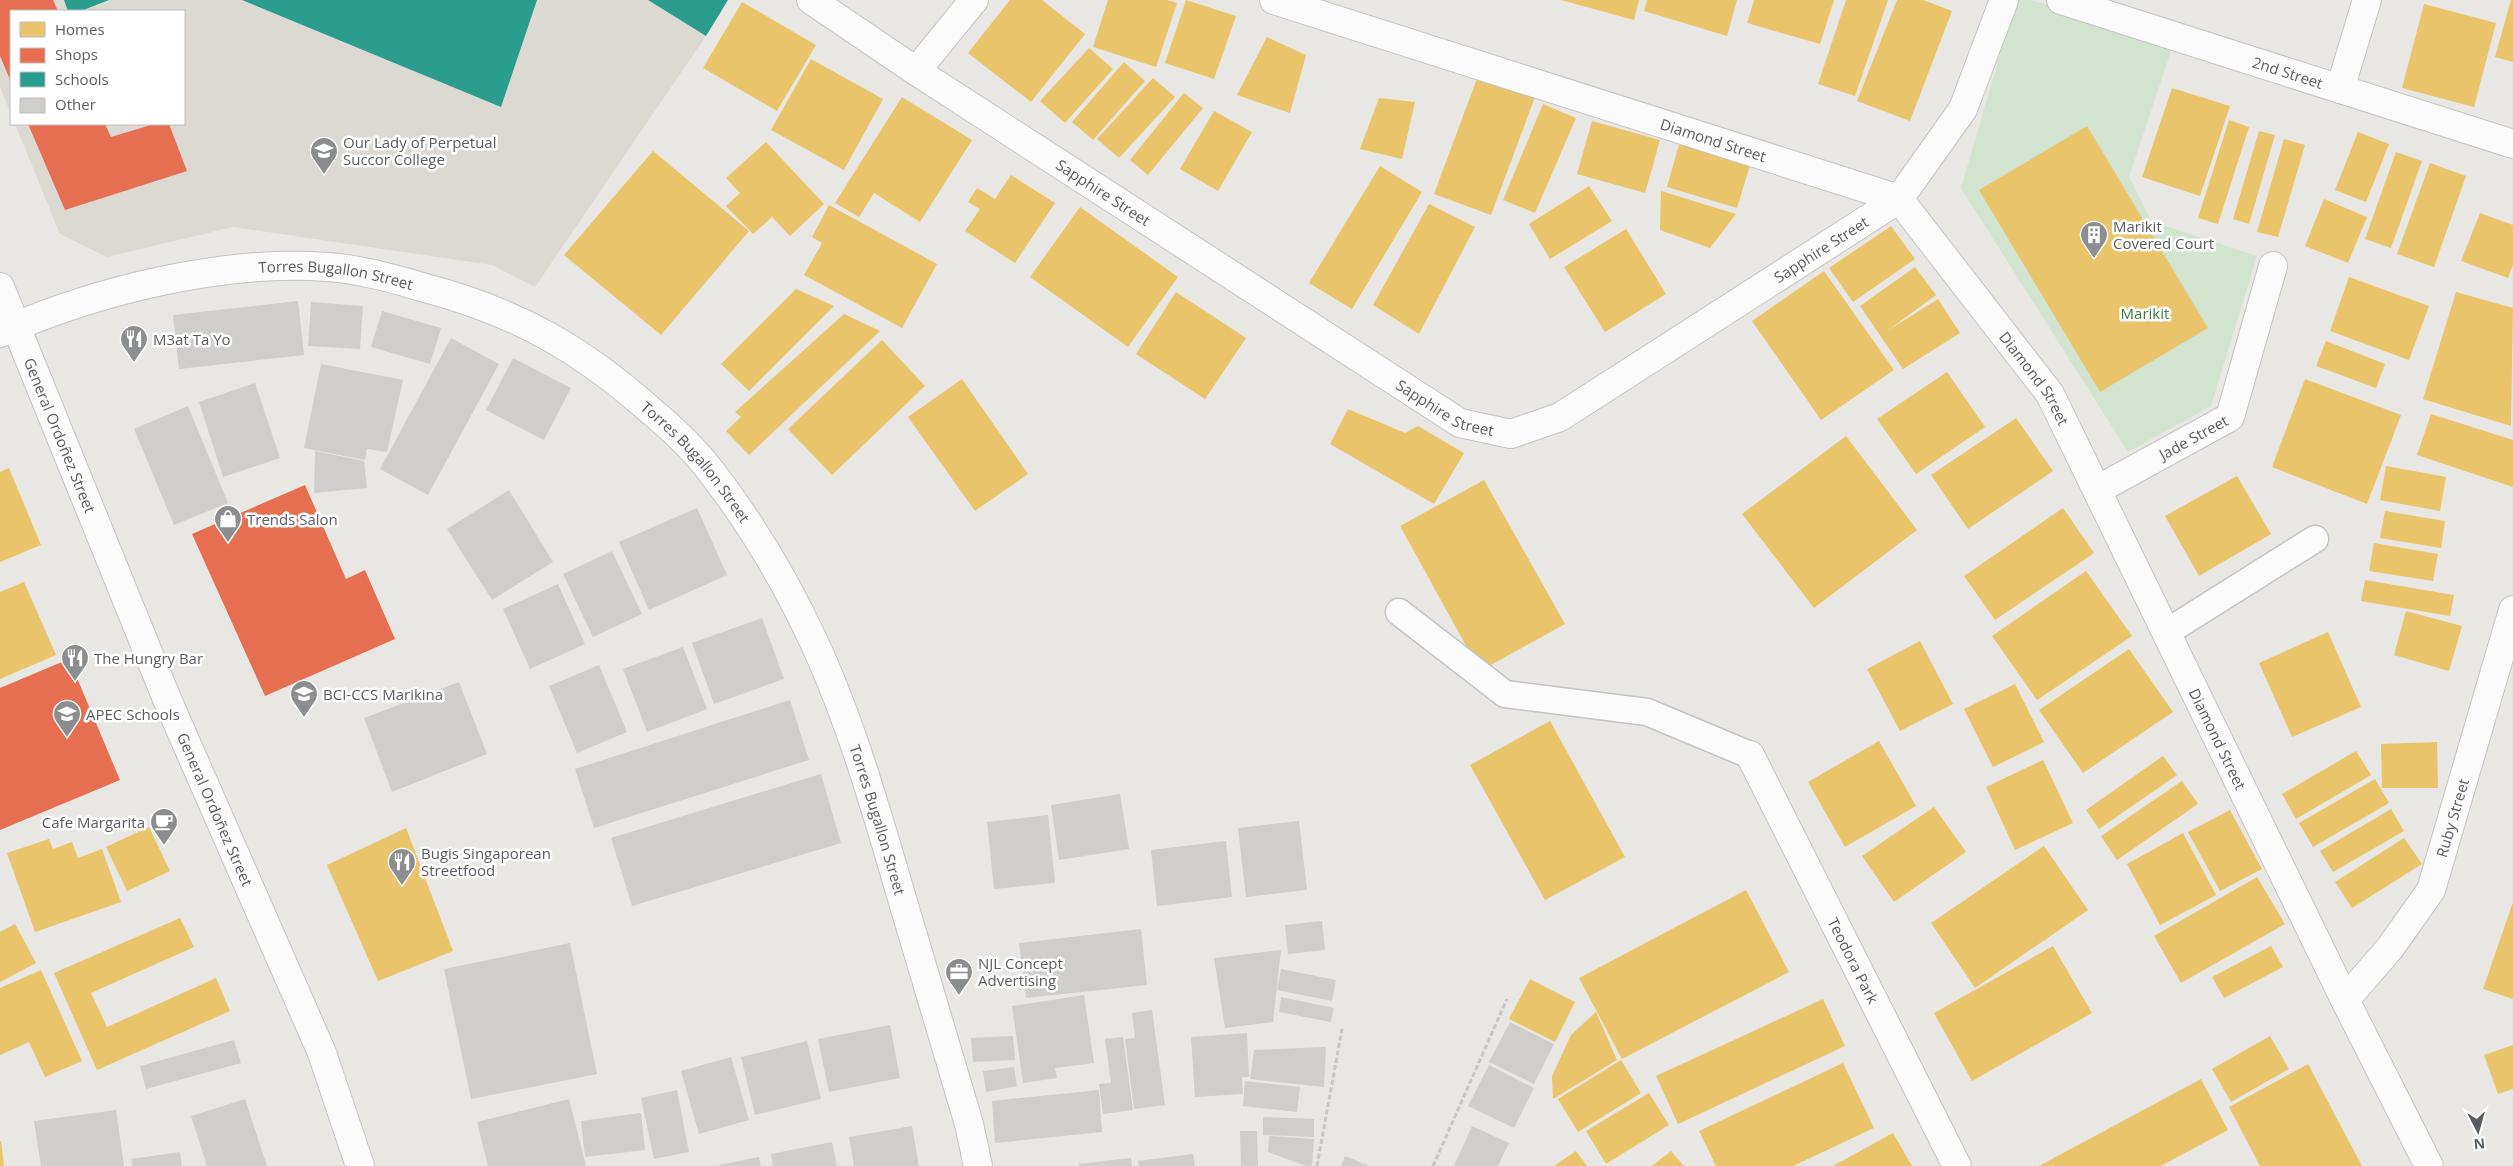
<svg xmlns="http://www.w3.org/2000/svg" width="2513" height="1166" viewBox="0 0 2513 1166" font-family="'Open Sans',sans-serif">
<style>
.education{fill:#dcd9d3}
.green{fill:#d2e4cf}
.homes{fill:#e9c46a}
.shops{fill:#e76f51}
.schools{fill:#2a9d8f}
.building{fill:#cfcecc}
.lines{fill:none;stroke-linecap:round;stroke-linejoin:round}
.lane-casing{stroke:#c4c4c4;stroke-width:29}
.street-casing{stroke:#c4c4c4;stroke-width:30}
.secondary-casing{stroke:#c4c4c4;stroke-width:30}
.path{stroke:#c5c9c6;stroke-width:3;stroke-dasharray:5 2.5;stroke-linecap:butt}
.lane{stroke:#fcfbfb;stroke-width:26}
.street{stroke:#fcfbfb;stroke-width:28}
.secondary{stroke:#fcfbfb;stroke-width:28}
.labels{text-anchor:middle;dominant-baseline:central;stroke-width:5;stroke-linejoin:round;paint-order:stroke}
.street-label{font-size:15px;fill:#595d60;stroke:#fff}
.poi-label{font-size:15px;fill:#595d60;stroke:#fff;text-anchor:start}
.park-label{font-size:15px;fill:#3c7d3d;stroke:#fff}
</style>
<rect width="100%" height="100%" fill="#e9e7e3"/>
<path class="education" d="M0 0H648L706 36 535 287 492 265 233 227 107 257 60 234 15 124H184V11H11V114L0 87Z"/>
<path class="green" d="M2016 0H2030L2174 42 2129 177 2151 221 2257 256 2211 406 2128 452 1961 188Z"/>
<g class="homes">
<path d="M1010 0H1042L1085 34 1031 102 968 53Z"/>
<path d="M1108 0H1167L1177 3 1156 67 1093 47Z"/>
<path d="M1186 0 1236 16 1214 79 1165 63Z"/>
<path d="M1561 0H1639L1634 20Z"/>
<path d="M1647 0H1737L1727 36 1644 11Z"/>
<path d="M1754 0H1834L1820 44 1747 23Z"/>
<path d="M1846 0H1888L1855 96 1818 84Z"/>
<path d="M1897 0H1923L1952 11 1910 121 1857 101Z"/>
<path d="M2511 0H2513V62L2495 57Z"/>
<path d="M742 2 816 45 777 111 703 68Z"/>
<path d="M2424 4 2496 23 2474 107 2402 88Z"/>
<path d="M1267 37 1306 55 1290 113 1237 95Z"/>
<path d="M1089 48 1113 69 1065 123 1040 101Z"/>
<path d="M811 59 883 99 844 170 771 130Z"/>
<path d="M1124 62 1145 81 1093 140 1072 122Z"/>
<path d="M1478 76 1535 97 1491 215 1434 194Z"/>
<path d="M1153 78 1175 97 1119 158 1097 139Z"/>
<path d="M2172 88 2230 106 2200 196 2142 177Z"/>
<path d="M1184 93 1203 108 1148 175 1130 160Z"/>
<path d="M902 97 972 140 920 222 874 193 859 217 835 203Z"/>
<path d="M1379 98 1415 102 1402 159 1360 149Z"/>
<path d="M1543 104 1576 118 1535 213 1503 200Z"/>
<path d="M1214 111 1252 132 1218 191 1180 169Z"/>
<path d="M2229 120 2249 127 2218 224 2198 218Z"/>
<path d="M1592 121 1660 140 1645 193 1577 174Z"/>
<path d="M2087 126 2208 328 2100 392 1979 190Z"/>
<path d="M2259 131 2275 135 2249 224 2233 219Z"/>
<path d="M2358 132 2389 144 2366 202 2335 190Z"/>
<path d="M2284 139 2305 145 2278 237 2257 232Z"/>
<path d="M1680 141 1751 162 1737 208 1667 187Z"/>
<path d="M766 142 824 204 790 236 772 217 753 234 726 206 740 193 726 178Z"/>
<path d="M653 151 749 231 661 335 564 255Z"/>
<path d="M2396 152 2422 161 2391 248 2365 239Z"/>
<path d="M2430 163 2466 176 2434 267 2397 254Z"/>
<path d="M1380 166 1422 192 1352 309 1309 283Z"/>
<path d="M1011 175 1055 203 1015 263 965 231 980 209 968 202 977 188 995 199Z"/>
<path d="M1589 186 1612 221 1550 259 1529 224Z"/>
<path d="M1661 191 1736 214 1710 248 1660 230Z"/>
<path d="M2324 199 2367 217 2348 263 2305 246Z"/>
<path d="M1429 204 1475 227 1419 334 1373 305Z"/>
<path d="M829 205 937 264 902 328 804 275 822 243 812 237Z"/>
<path d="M1080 207 1178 277 1128 347 1030 277Z"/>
<path d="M2480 213 2513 225V265L2508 278 2461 261Z"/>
<path d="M1891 226 1915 259 1853 302 1829 268Z"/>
<path d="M1626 229 1666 294 1605 332 1564 267Z"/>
<path d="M1915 267 1936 295 1887 331 1938 299 1960 333 1903 369 1860 306Z"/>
<path d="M1824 271 1894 370 1821 420 1752 321Z"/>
<path d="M2349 277 2429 306 2409 360 2330 331Z"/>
<path d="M796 289 834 306 749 391 721 364Z"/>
<path d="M1176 292 1246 338 1205 399 1136 354Z"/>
<path d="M2456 292 2513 308 2511 426 2423 399Z"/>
<path d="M844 314 880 331 749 455 726 431 741 417 735 412Z"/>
<path d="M882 340 925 386 832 475 788 429Z"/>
<path d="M2326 341 2385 364 2376 388 2316 366Z"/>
<path d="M1947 372 1985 427 1916 474 1877 419Z"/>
<path d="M962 379 1028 474 975 511 908 417Z"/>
<path d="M2305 379 2401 415 2367 504 2272 467Z"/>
<path d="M1348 409 1405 433 1418 426 1464 453 1434 504 1330 444Z"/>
<path d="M2431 414 2513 440V487L2417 455Z"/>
<path d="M2016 418 2053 471 1968 529 1931 475Z"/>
<path d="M1846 436 1917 530 1814 608 1742 514Z"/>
<path d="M2386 466 2446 477 2440 511 2380 500Z"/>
<path d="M9 468 41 545 0 562V472Z"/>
<path d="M2237 476 2271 534 2199 576 2165 516Z"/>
<path d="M1484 480 1565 624 1480 671 1400 526Z"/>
<path d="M2063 508 2094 553 1995 620 1964 576Z"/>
<path d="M2385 511 2445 521 2441 548 2380 538Z"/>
<path d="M2374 543 2438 554 2433 581 2369 571Z"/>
<path d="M2086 571 2132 636 2037 700 1992 636Z"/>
<path d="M2365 580 2454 595 2450 616 2361 601Z"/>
<path d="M24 582 56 655 0 679V592Z"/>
<path d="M2406 611 2462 626 2449 671 2394 655Z"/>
<path d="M2328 632 2361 707 2292 737 2259 663Z"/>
<path d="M1920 641 1953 704 1900 731 1867 669Z"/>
<path d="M2129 649 2173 712 2083 773 2039 710Z"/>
<path d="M2015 684 2044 742 1993 767 1964 709Z"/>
<path d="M1550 721 1625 857 1545 900 1470 765Z"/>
<path d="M1879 741 1916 806 1845 847 1808 782Z"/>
<path d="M2437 742 2438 788H2382L2381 744Z"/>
<path d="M2356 751 2371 775 2296 819 2282 794Z"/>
<path d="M2163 756 2177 775 2099 829 2086 810Z"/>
<path d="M2043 760 2073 823 2015 850 1986 787Z"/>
<path d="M2375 779 2389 803 2313 847 2299 823Z"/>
<path d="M2182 781 2198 804 2117 860 2101 836Z"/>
<path d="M1934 807 1966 852 1894 902 1862 856Z"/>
<path d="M2391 809 2404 831 2333 872 2320 851Z"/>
<path d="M2230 810 2262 869 2220 891 2188 832Z"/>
<path d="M149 827 170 871 127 891 106 847Z"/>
<path d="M406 828 453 951 378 981 327 865Z"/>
<path d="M2183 833 2216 895 2160 925 2127 864Z"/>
<path d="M2404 838 2422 864 2352 908 2335 882Z"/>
<path d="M49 839 53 849 72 842 78 858 102 849 121 902 35 932 7 853Z"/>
<path d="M2044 846 2088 910 1975 988 1931 923Z"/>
<path d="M2257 877 2285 924 2181 983 2154 936Z"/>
<path d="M1746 890 1789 972 1622 1059 1579 978Z"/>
<path d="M2513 902V999L2483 989Z"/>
<path d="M180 918 194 947 91 993 107 1027 216 978 230 1011 97 1070 54 973Z"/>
<path d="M15 924 36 963 0 982V932Z"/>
<path d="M2053 946 2092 1013 1972 1081 1934 1013Z"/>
<path d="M2271 946 2283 967 2224 998 2212 977Z"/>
<path d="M41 970 82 1061 45 1077 29 1042 0 1055V988Z"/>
<path d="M1530 979 1575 1002 1555 1042 1509 1019Z"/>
<path d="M1823 999 1845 1046 1678 1124 1656 1076Z"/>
<path d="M1596 1012 1617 1060 1553 1099 1552 1076 1571 1035Z"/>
<path d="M2270 1036 2289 1069 2231 1102 2212 1069Z"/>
<path d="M2513 1045V1089L2498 1094 2484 1055Z"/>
<path d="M1621 1060 1641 1093 1578 1132 1558 1099Z"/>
<path d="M1843 1063 1874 1128 1793 1166H1716L1699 1131Z"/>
<path d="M2308 1064 2362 1166H2260L2229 1107Z"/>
<path d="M2201 1079 2228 1130 2161 1166H2039Z"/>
<path d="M1649 1093 1669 1125 1606 1164 1586 1131Z"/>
<path d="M1893 1133 1912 1166H1833Z"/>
<path d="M0 1141H1L4 1166H0Z"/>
<path d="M1576 1151 1587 1166H1554Z"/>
<path d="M1671 1151 1684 1166H1652Z"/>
</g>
<g class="shops">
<path d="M0 0H53L58 11H11V82L0 56Z"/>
<path d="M28 124H105L111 137 154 124H169L187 171 65 210Z"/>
<path d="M305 485 346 579 365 570 395 639 265 696 192 534Z"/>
<path d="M69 659 120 780 0 830V688Z"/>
</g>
<g class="schools">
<path d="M64 0H109L81 11H68Z"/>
<path d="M242 0H537L501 107Z"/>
<path d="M648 0H728L706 36Z"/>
</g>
<g class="building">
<path d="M298 301 304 355 179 369 173 315Z"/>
<path d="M311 302 363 306 360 349 308 346Z"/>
<path d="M382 311 441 328 430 364 371 347Z"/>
<path d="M451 338 499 364 428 495 380 469Z"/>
<path d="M513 358 571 388 544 440 486 410Z"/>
<path d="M321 364 403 380 387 452 367 449 365 460 304 448Z"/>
<path d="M255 383 280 458 223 477 199 402Z"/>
<path d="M188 406 228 503 174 525 134 429Z"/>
<path d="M315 451 364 461 367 488 314 493Z"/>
<path d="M509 490 553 562 492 600 447 529Z"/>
<path d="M697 508 727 575 649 610 619 542Z"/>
<path d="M612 551 642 614 593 637 563 574Z"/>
<path d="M558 584 585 644 530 669 503 609Z"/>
<path d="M762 618 784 679 714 704 692 643Z"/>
<path d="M683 647 707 709 647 732 623 669Z"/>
<path d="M599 665 627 732 577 753 549 686Z"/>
<path d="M459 682 487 754 392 792 364 718Z"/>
<path d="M790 700 809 760 594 828 575 769Z"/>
<path d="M821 774 841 843 632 906 611 838Z"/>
<path d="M1120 794 1129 849 1059 860 1051 805Z"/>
<path d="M1048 815 1055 883 994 889 987 822Z"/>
<path d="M1299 821 1307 890 1246 897 1238 828Z"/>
<path d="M1226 841 1232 897 1157 906 1151 850Z"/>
<path d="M1322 921 1325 950 1288 954 1285 925Z"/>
<path d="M1141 929 1147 985 1026 998 1019 943Z"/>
<path d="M570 943 597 1074 471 1099 444 969Z"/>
<path d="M1281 950 1273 1022 1225 1028 1214 958Z"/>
<path d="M1281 969 1336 980 1332 1001 1277 990Z"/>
<path d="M1084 995 1094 1063 1055 1068 1057 1078 1023 1083 1012 1006Z"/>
<path d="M1281 997 1334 1008 1331 1022 1279 1012Z"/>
<path d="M1152 1010 1165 1105 1134 1109 1125 1039 1135 1038 1132 1013Z"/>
<path d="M1510 1022 1554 1044 1534 1084 1489 1062Z"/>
<path d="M890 1025 900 1078 829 1092 818 1039Z"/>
<path d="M1247 1033 1249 1077H1242L1243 1094 1195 1097 1191 1037Z"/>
<path d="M1013 1036 1015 1060 973 1062 971 1038Z"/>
<path d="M1123 1037 1133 1110 1103 1114 1099 1084 1111 1083 1105 1039Z"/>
<path d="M234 1040 241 1063 146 1089 140 1066Z"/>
<path d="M807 1041 821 1099 755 1115 741 1057Z"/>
<path d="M1326 1047 1324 1087 1250 1079 1254 1050Z"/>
<path d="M731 1057 749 1120 699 1134 681 1071Z"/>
<path d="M1489 1065 1534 1088 1514 1128 1468 1106Z"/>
<path d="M1014 1067 1017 1086 986 1092 983 1071Z"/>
<path d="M1245 1081 1300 1087 1297 1112 1243 1106Z"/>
<path d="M677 1090 689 1152 654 1159 641 1098Z"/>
<path d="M1099 1090 1102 1132 995 1143 992 1101Z"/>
<path d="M245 1099 267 1166H207L191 1116Z"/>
<path d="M569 1099 586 1166H488L477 1122Z"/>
<path d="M116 1110 124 1166H41L34 1121Z"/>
<path d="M641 1113 645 1150 585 1157 581 1121Z"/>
<path d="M1263 1117 1314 1119V1137L1263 1135Z"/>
<path d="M912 1126 919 1166H854L849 1137Z"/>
<path d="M1472 1126 1509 1143 1498 1166H1454Z"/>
<path d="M1240 1131H1257L1258 1166H1241Z"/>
<path d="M1269 1136 1314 1139 1312 1166H1306L1268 1152Z"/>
<path d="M832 1142 837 1166H773L771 1154Z"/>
<path d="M180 1152 182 1166H133L131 1159Z"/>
<path d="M1193 1154 1195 1166H1139L1138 1161Z"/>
<path d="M1345 1156 1369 1166H1341Z"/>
<path d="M759 1157 761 1166H719V1165Z"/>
<path d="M1131 1158 1132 1166H1079L1078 1164Z"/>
</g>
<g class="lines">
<defs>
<g id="lane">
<path d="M1399 612 1505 694 1647 712 1750 755"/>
<path d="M2167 632 2315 539"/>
</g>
<g id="street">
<path id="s1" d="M811 0 916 71 1460 423 1511 434 1560 417 1899 199 1963 109 2004 0"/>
<path id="s2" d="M1274 0 1899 199 2050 394 2345 1000 2429 1166"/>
<path id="s3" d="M2061 0 2513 144"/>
<path d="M916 71 974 0"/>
<path d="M2340 89 2367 0"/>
<path id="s4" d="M0 333C95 291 223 259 327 267 361 269 397 280 429 289 518 313 581 349 650 410 673 429 695 450 713 474 752 525 786 582 813 640 851 721 878 816 903 902 925 976 947 1050 969 1124L978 1166"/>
<path id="s5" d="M2097 490 2230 417 2273 266"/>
<path id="s6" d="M1750 755 1957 1166"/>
<path id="s7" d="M2345 1000 2390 948 2431 890 2513 610"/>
</g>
<g id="secondary">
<path id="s8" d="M0 287 167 699 322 1053 360 1166"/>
</g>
</defs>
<use href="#lane" class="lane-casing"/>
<use href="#street" class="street-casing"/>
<use href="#secondary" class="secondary-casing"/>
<g class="path">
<path d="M1317 1166 1342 1029"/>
<path d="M1433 1166 1507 999"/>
</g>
<use href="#lane" class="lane"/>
<use href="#street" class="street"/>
<use href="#secondary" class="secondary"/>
</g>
<defs>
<symbol id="university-pin" viewBox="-11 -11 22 30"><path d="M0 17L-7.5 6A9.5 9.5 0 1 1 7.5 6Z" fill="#8b8d8e" stroke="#fff"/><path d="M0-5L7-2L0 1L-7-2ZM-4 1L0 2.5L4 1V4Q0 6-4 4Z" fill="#fff"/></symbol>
<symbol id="building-pin" viewBox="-11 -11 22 30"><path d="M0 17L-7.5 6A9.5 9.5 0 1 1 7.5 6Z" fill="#8b8d8e" stroke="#fff"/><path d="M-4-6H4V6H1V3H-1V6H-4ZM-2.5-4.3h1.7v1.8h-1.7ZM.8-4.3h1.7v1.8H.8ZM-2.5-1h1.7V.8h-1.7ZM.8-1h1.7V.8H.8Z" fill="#fff"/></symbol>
<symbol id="restaurant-pin" viewBox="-11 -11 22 30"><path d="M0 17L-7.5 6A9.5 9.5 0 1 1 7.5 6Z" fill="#8b8d8e" stroke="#fff"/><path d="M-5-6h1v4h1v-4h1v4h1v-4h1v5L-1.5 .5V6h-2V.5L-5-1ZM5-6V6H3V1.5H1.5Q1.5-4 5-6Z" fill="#fff"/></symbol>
<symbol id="shop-pin" viewBox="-11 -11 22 30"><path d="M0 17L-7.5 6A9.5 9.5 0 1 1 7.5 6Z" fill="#8b8d8e" stroke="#fff"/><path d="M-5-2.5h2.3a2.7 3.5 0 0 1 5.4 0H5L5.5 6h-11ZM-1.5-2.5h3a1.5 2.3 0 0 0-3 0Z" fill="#fff"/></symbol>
<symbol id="school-pin" viewBox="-11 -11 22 30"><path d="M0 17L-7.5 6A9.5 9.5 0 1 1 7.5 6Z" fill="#8b8d8e" stroke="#fff"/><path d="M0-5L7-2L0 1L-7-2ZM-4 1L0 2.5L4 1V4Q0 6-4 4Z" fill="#fff"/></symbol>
<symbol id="cafe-pin" viewBox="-11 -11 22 30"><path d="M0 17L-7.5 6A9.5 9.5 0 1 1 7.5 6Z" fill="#8b8d8e" stroke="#fff"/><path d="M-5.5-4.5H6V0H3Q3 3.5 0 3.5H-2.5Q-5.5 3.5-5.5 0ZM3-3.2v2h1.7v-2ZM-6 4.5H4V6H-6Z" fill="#fff"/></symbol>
<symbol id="office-pin" viewBox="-11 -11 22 30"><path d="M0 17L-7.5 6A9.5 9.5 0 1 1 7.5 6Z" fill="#8b8d8e" stroke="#fff"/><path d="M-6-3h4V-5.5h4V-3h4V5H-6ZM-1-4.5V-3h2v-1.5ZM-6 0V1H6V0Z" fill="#fff"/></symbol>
</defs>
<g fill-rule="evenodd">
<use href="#university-pin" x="308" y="135" width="32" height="43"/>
<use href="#building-pin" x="2078" y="219" width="32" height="43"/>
<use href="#restaurant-pin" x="118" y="323" width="32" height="43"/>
<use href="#shop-pin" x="212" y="503" width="32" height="43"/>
<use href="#restaurant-pin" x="59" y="642" width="32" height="43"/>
<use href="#school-pin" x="288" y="678" width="32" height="43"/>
<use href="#school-pin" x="51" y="698" width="32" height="43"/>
<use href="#cafe-pin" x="148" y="806" width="32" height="43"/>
<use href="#restaurant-pin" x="386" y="846" width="32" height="43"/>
<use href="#office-pin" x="943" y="956" width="32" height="43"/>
</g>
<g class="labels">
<g class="street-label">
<text stroke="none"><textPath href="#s3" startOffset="238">2nd Street</textPath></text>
<text stroke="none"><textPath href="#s2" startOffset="461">Diamond Street</textPath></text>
<text stroke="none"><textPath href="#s1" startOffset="350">Sapphire Street</textPath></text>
<text stroke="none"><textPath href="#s1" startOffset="1189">Sapphire Street</textPath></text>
<text stroke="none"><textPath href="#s4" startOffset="346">Torres Bugallon Street</textPath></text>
<text stroke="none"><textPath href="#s2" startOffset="881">Diamond Street</textPath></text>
<text stroke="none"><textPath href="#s1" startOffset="755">Sapphire Street</textPath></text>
<text stroke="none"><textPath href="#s8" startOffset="160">General Ordoñez Street</textPath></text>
<text stroke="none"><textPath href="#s5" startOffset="110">Jade Street</textPath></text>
<text stroke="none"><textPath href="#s4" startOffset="765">Torres Bugallon Street</textPath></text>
<text stroke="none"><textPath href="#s2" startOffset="1286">Diamond Street</textPath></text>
<text stroke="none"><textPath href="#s8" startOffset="565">General Ordoñez Street</textPath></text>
<text stroke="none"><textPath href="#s7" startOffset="215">Ruby Street</textPath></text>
<text stroke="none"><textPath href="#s4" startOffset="1171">Torres Bugallon Street</textPath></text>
<text stroke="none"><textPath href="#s6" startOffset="230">Teodora Park</textPath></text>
</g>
<g class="poi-label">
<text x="343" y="142">Our Lady of Perpetual<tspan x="343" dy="17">Succor College</tspan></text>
<text x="2113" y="226">Marikit<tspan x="2113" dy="17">Covered Court</tspan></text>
<text x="153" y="339">M3at Ta Yo</text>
<text x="247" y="519">Trends Salon</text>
<text x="94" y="658">The Hungry Bar</text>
<text x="323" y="694">BCI-CCS Marikina</text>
<text x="86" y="714">APEC Schools</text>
<text x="145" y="822" text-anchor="end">Cafe Margarita</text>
<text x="421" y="853">Bugis Singaporean<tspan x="421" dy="17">Streetfood</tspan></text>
<text x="978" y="963">NJL Concept<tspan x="978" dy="17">Advertising</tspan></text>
</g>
<g class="park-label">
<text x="2145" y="313">Marikit</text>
</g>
</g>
<rect x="10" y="10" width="175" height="115" fill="#ffffff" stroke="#bdbebf"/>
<rect x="20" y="22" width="25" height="15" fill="#e9c46a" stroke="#bdbebf"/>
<text x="55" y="35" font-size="15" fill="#595d60">Homes</text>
<rect x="20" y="48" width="25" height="15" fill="#e76f51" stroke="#bdbebf"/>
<text x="55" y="60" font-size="15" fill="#595d60">Shops</text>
<rect x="20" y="72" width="25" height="15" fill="#2a9d8f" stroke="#bdbebf"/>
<text x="55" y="85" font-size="15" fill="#595d60">Schools</text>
<rect x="20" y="98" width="25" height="15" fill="#cfcecc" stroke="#bdbebf"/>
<text x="55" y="110" font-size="15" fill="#595d60">Other</text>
<g transform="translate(2478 1131) rotate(174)" stroke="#ffffff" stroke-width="4" paint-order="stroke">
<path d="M0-4L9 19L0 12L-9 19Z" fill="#595d60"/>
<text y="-8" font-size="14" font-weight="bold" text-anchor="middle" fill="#595d60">N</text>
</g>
</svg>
